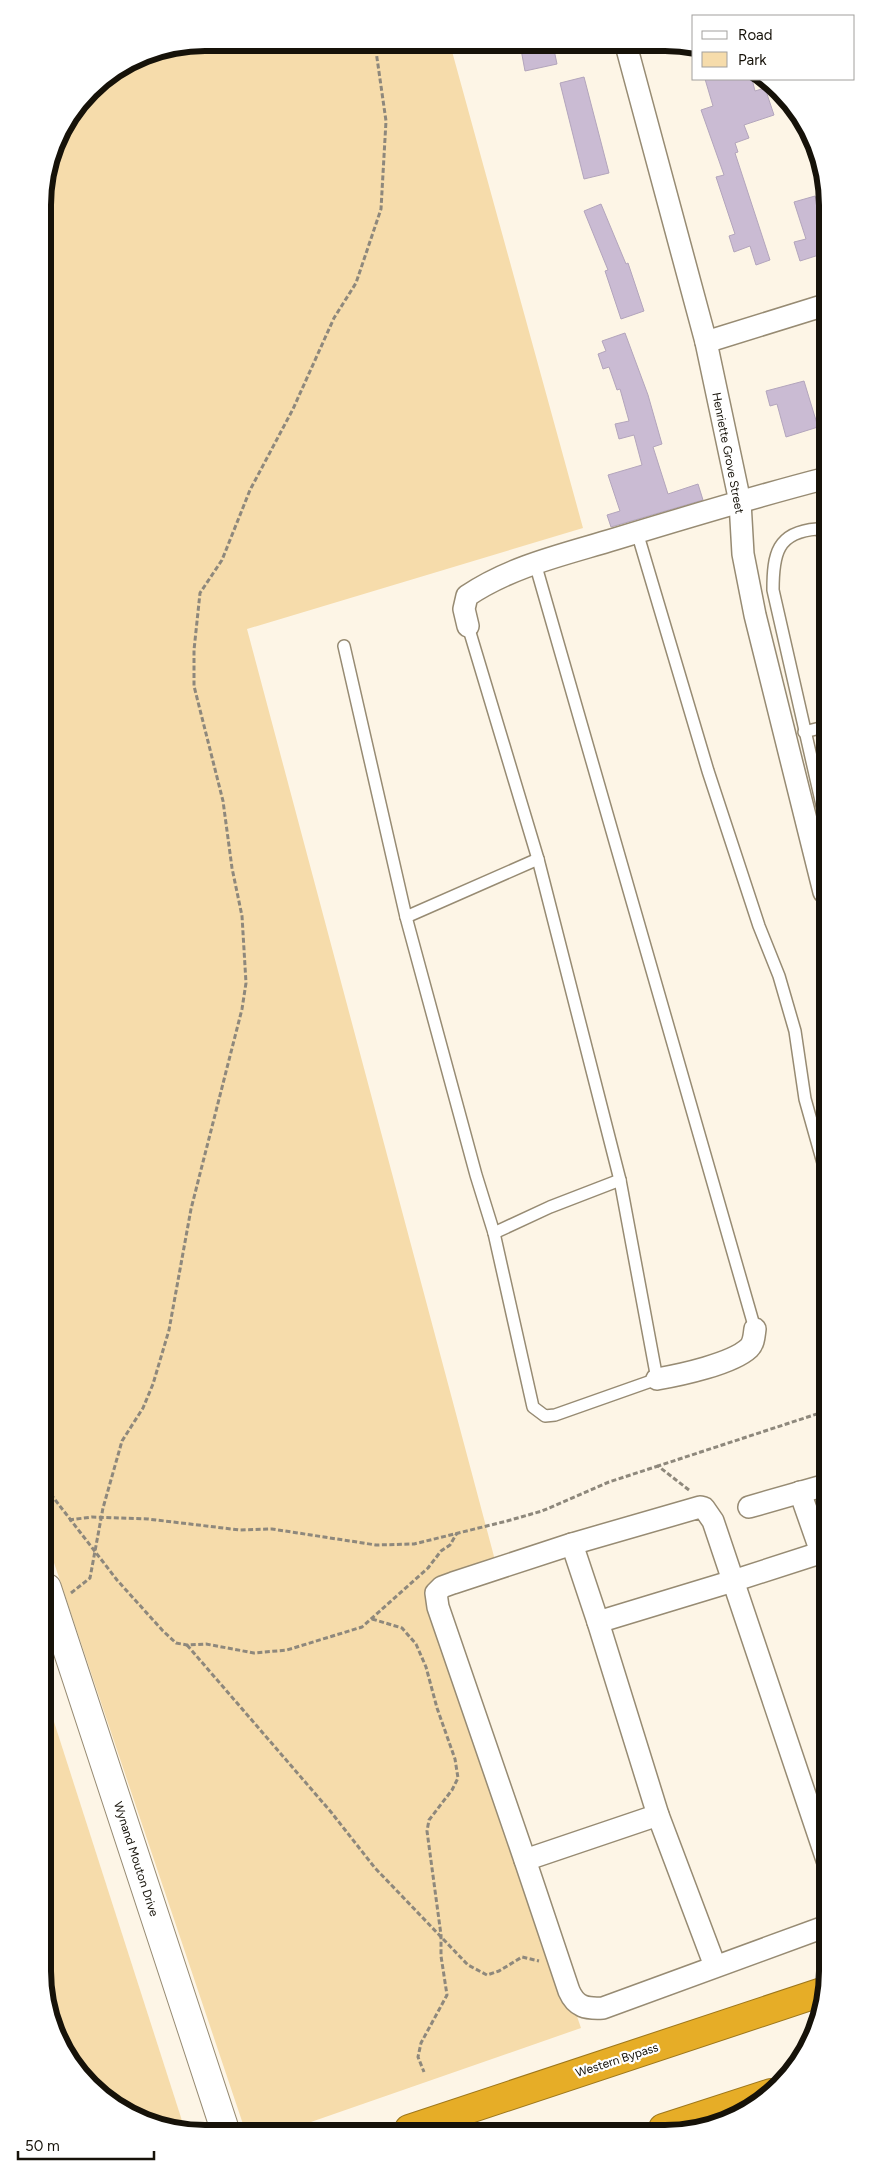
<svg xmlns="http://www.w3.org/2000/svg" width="870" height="2176" viewBox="0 0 870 2176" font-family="Figtree,sans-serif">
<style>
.green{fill:#f6dcab}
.building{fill:#cabbd3;stroke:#b3a5bc}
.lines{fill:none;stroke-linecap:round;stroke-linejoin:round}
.lane-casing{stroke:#978b73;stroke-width:14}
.street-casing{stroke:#978b73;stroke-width:24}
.secondary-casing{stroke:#978b73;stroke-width:30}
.highway-casing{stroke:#9d771c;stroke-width:30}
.path{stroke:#8e887c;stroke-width:3;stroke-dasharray:5 2.5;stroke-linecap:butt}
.lane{stroke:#fff;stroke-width:11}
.street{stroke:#fff;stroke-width:21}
.secondary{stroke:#fff;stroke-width:28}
.highway{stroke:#e6ad27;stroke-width:28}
.labels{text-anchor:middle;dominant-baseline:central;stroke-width:4.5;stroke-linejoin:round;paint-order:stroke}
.street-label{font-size:12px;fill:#161209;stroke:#fff}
.rim{fill:none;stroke:#161209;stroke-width:6}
</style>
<rect width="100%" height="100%" fill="#fdf5e6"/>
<g class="green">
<path d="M205 43 450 44 583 528 247 629 496 1564 430 1587 581 2028 288 2130H245L47 1542 43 194 59 133 98 83 143 55Z"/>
<path d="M47 1700 185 2130H173L98 2093 64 2053 48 2013Z"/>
</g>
<g class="building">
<path d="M520 44 553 45 557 64 525 71Z"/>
<path d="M584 77 609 173 584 179 560 83Z"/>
<path d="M705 79H752L755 91 765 88 774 115 744 125 749 138 735 143 738 152 735 153 770 260 756 265 750 246 734 252 729 236 735 234 716 177 724 175 701 110 713 106Z"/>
<path d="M815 196 822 219V254L800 261 794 242 806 239 794 202Z"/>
<path d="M601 204 626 264 628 263 644 311 621 319 605 271 608 270 584 211Z"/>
<path d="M625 333 648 395 662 444 653 447 668 494 698 484 703 500 611 527 607 515 620 511 608 475 642 465 634 435 619 439 615 424 629 421 620 389 617 390 609 367 603 369 598 354 606 351 602 341Z"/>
<path d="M804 381 818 427 786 437 777 404 770 406 766 391Z"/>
</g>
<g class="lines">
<defs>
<g id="lane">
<path d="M637 532 708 771 759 926 779 976 795 1031 805 1099 825 1170"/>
<path d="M823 533 817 529C777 532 773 554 773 590L824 814"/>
<path d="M535 563 755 1329"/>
<path d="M344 646 406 917 476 1175 494 1233 533 1407 545 1416 555 1415 657 1379 620 1180 538 859 468 626"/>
<path d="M804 732 824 727"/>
<path d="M406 917 538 859"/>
<path d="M494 1233 550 1207 620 1180"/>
</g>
<g id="street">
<path d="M626 45 706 342 740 502 743 554 755 615 824 892"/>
<path d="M706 342 822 306"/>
<path d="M468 626 464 609 467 596C511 566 566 554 615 539 684 518 753 497 823 479"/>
<path d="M657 1379C680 1375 732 1364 749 1348 754 1343 754 1336 755 1329"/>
<path d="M800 1492 821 1552"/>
<path d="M749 1507 826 1485"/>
<path d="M572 1544 598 1622 658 1815 715 1966"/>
<path d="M598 1622 733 1581 826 1551"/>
<path d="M525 1860 658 1815"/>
<path d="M827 1860 713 1521 704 1508 700 1507 572 1544 453 1583 442 1587 436 1593 438 1607 525 1860 569 1991C576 2007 586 2009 603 2008L827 1926"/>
</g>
<path id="secondary" d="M47 1588 225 2130"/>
<g id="highway">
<path d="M663 2128 771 2093"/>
<path d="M409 2129 825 1991"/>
</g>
</defs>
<use href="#lane" class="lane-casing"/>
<use href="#street" class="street-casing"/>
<use href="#secondary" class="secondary-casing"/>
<use href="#highway" class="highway-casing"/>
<g class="path">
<path d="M46 1488 117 1580 163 1631 176 1643 187 1645 206 1644 254 1653 287 1650 362 1627 428 1568 441 1551 450 1545 457 1533"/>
<path d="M689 1490 658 1466 826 1411"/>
<path d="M69 1520 92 1517 148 1519 240 1530 272 1529 376 1545 414 1544 507 1521 542 1511 609 1482 658 1466"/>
<path d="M71 1593 90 1578 103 1508 122 1441 143 1408 153 1384 169 1330 191 1209 242 1009 246 983 242 916 232 868 223 801 194 686V650L200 593 222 560 250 490 293 409 334 318 356 283 381 209 386 121 375 44"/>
<path d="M372 1619 402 1628 416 1644 426 1667 437 1708 455 1759 458 1778 452 1790 429 1820 427 1831 441 1935V1956L447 1995 421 2043 418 2057 424 2072"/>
<path d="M187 1645 331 1812 375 1868 468 1965 487 1975 499 1971 522 1957 539 1961"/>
</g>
<use href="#lane" class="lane"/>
<use href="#street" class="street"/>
<use href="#secondary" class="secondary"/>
<use href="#highway" class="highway"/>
</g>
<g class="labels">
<g class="street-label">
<text transform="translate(728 453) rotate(79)">Henriette Grove Street</text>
<text transform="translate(136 1859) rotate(72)">Wynand Mouton Drive</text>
<text transform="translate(617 2060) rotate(-18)">Western Bypass</text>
</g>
</g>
<path d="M0 0H870V2176H0ZM205 51H665A154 154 0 0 1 819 205V1971A154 154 0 0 1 665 2125H205A154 154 0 0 1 51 1971V205A154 154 0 0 1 205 51Z" fill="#fff" fill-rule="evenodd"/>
<path class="rim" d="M205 51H665A154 154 0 0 1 819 205V1971A154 154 0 0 1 665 2125H205A154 154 0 0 1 51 1971V205A154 154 0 0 1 205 51Z"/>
<rect x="692" y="15" width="162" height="65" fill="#ffffff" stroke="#a2a09d"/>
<rect x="702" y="31" width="25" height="8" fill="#ffffff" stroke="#a2a09d"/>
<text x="738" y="40" font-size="15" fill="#161209">Road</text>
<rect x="702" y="52" width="25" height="15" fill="#f6dcab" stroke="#a2a09d"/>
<text x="738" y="65" font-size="15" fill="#161209">Park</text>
<path d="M18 2151v8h136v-8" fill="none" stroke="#161209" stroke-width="2.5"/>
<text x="25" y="2151" font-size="15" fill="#161209" stroke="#ffffff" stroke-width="4" paint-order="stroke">50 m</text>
</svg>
